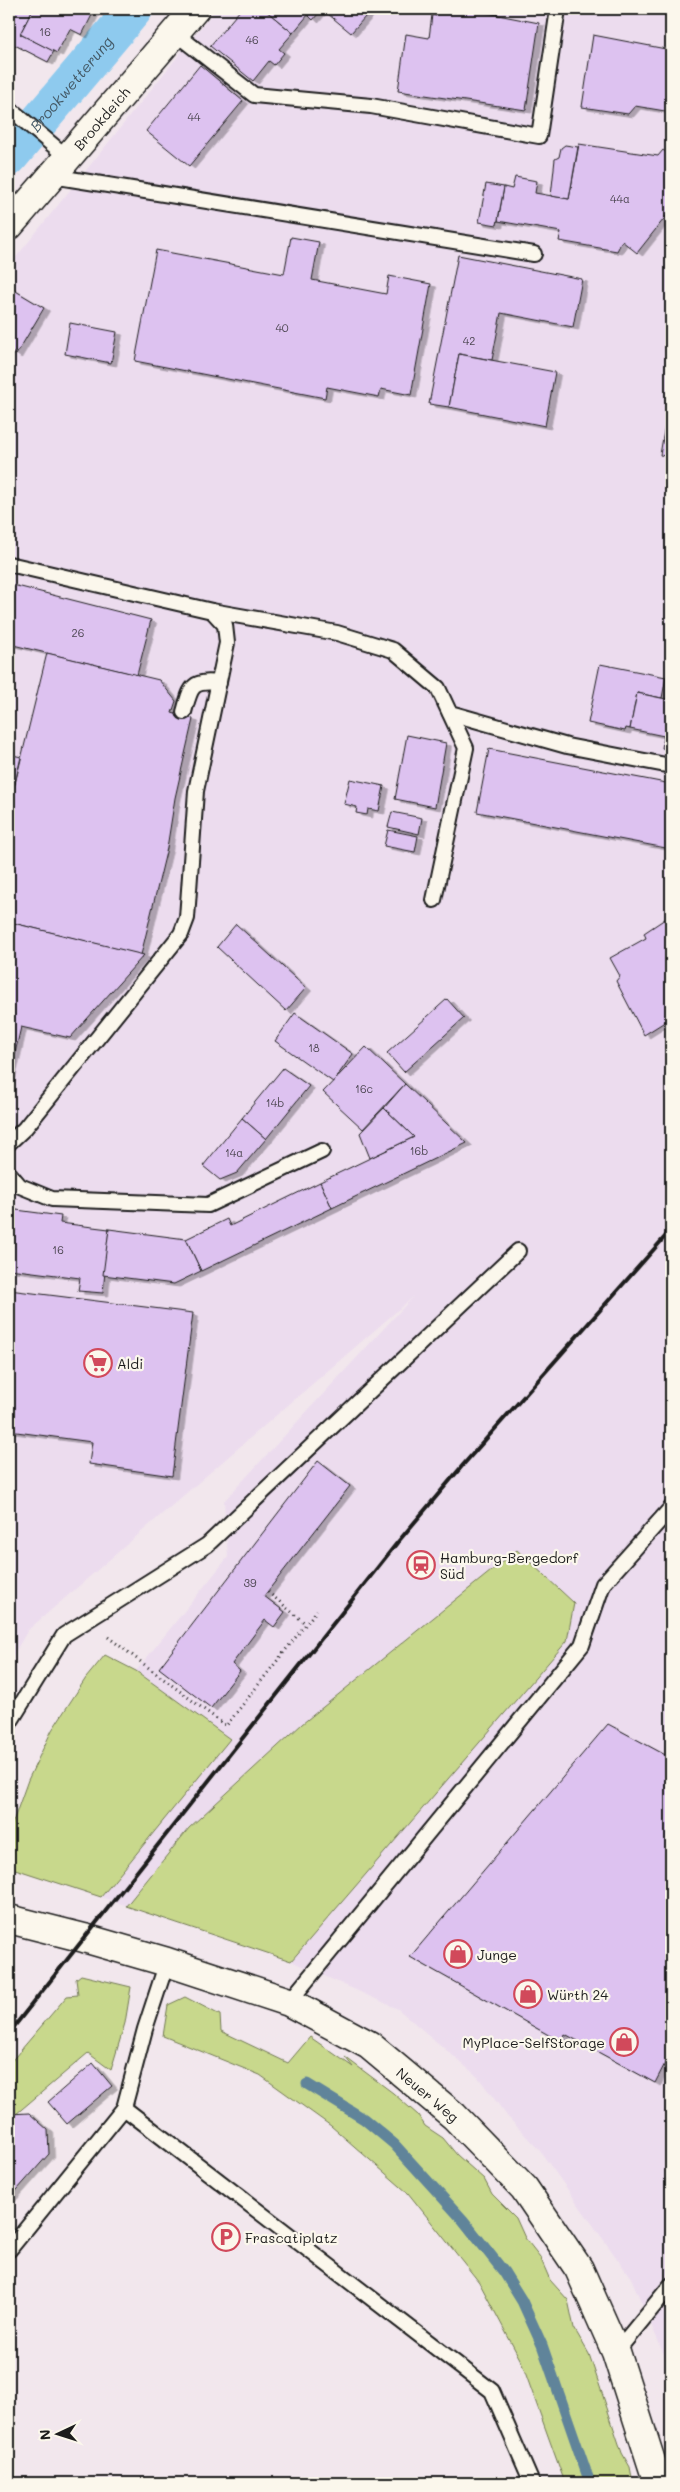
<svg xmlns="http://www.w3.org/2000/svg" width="680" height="2492" viewBox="0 0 680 2492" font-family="Mali,sans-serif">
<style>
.built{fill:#ecdcee}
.green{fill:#c8d88c;stroke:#727a54}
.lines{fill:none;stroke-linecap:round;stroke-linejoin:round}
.stream{stroke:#60849a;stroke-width:11}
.canal{stroke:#8ecaee;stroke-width:38}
.building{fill:#ddc2f0;stroke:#1c1c1c;filter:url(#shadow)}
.lane-casing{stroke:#1c1c1c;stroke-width:18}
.street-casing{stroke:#1c1c1c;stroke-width:31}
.path{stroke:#1c1c1c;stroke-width:3;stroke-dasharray:1 4;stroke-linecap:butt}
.lane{stroke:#fbf7ec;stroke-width:14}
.street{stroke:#fbf7ec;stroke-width:28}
.rail{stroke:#1c1c1c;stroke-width:4}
.labels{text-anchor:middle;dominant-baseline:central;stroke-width:4.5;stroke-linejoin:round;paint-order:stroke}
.number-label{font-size:11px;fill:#4c4651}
.street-label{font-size:14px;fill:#1c1c1c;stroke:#fbf7ec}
.poi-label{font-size:14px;fill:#1c1c1c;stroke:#fbf7ec;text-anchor:start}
.water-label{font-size:15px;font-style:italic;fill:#445966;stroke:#fbf7ec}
</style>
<defs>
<filter id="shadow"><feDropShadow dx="5.5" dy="3" stdDeviation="0" flood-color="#0004"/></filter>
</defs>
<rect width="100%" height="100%" fill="#f2e7ed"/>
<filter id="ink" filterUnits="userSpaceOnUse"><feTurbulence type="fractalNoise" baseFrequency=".02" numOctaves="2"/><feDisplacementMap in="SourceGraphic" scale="10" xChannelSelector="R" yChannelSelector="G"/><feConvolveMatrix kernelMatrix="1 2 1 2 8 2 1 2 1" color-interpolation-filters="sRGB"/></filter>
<g filter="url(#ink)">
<path class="built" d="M216 9H671V2371L631 2278 540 2151 507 2116 478 2077 398 2009 291 1961 101 1897 229 1739 136 1671 228 1557 224 1501 413 1297 28 1630 9 1662V266Z"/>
<g class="green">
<path d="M517 1550 574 1603 567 1641 291 1961 126 1906 189 1828 302 1724Z"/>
<path d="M105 1655 136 1671 230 1739 101 1897 9 1867V1833L28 1780 52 1730 86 1678Z"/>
<path d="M81 1975 131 1987 125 2023 111 2070 88 2053 9 2120V2064L67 1996 78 1995 76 1979Z"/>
<path d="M185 1997 220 2015 221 2031 288 2063 310 2037 353 2067 345 2057 393 2093 418 2115 425 2126 443 2138 457 2155 484 2179 492 2194 516 2218 525 2238 540 2257 550 2280 568 2300 574 2328 589 2354 622 2453 630 2467 633 2483H565L521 2361 479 2282 408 2193 331 2126 260 2075 163 2036 168 2005Z"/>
</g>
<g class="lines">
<path class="stream" d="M307 2084 364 2119 394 2144 463 2220 504 2272 522 2301 542 2345 590 2483"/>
<path class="canal" id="s1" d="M9 157 134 9"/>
</g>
<g class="building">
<path d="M9 9H33L20 34 54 51 48 62 9 42Z"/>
<path d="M33 9H100L98 13 94 11 82 35 70 29 57 53 20 34Z"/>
<path d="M241 9H264L293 33 279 49 284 53 274 65 269 61 253 81 210 46Z"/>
<path d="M264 9H322L313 20 308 15 293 33Z"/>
<path d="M322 9H372L351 33Z"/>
<path d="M437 9H467L539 23 526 110 398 91 406 34 429 38 432 15 436 16Z"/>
<path d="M593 35 671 50V112L635 106 628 114 582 107Z"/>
<path d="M200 65 243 101 189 166 146 131Z"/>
<path d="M579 144 658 156 663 150 671 156V210L637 253 622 241 617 251 559 241 561 232 498 221 504 187 512 189 515 177 537 181 535 193 569 199Z"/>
<path d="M565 145 578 147 569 199 551 196 555 159 559 157 561 148Z"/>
<path d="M486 184 504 187 497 225 479 222Z"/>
<path d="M291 237 319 242 312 280 386 294 389 276 431 284 411 395 381 389 379 397 327 387 325 398 135 361 156 250 284 274Z"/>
<path d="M458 255 582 279 573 327 501 313 492 360 459 354 449 407 429 404Z"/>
<path d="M9 287 44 308 16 355 9 350Z"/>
<path d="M70 323 117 332 111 363 65 354Z"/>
<path d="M459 354 555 372 545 426 449 407Z"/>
<path d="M665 425 671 427V457L660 455Z"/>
<path d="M9 584 151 620 137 675 9 644Z"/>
<path d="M47 653 159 680 176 701 172 713 193 719 175 798 167 848 141 955 9 922V808Z"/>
<path d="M600 664 666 677 662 698 637 693 630 729 626 728 625 731 588 723Z"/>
<path d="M637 693 671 700V750L662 748 664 736 630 729Z"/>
<path d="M407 735 446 743 435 807 395 799Z"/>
<path d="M489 749 671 784V849L477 812Z"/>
<path d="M9 754 21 757 9 808Z"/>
<path d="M350 779 384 786 379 811 368 809 367 815 356 813 357 807 344 804Z"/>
<path d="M392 812 422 818 419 834 388 827Z"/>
<path d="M388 830 418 836 415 852 384 846Z"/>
<path d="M671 915V1018L644 1035 616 981 620 976 610 958 646 938 644 933Z"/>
<path d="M9 922 144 955 70 1038 21 1027 9 1079Z"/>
<path d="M236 924 306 988 286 1011 217 947Z"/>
<path d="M447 999 464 1018 404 1072 387 1053Z"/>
<path d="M295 1013 353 1054 333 1082 275 1041Z"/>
<path d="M366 1047 405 1084 363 1129 323 1092Z"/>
<path d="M283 1068 309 1086 266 1139 242 1118Z"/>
<path d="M405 1084 467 1143 332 1208 320 1182 414 1137 384 1108Z"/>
<path d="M384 1108 414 1137 370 1158 360 1133Z"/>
<path d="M242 1118 266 1139 237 1173 220 1180 203 1166Z"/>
<path d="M320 1182 332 1208 201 1271 186 1239 227 1219 230 1226Z"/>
<path d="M9 1209 61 1216 60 1223 109 1229 103 1293 78 1291 80 1278 9 1269Z"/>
<path d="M109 1229 186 1239 201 1271 174 1284 103 1275Z"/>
<path d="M9 1290 193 1313 172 1476 89 1464 92 1442 9 1431Z"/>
<path d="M318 1461 350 1486 264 1596 285 1612 274 1627 265 1620 232 1664 240 1671 211 1708 159 1668Z"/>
<path d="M608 1724 671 1758V2052L655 2083 565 2034 561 2042 410 1957Z"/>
<path d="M93 2063 112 2086 67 2124 48 2102Z"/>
<path d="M29 2113 48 2130 49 2154 9 2199V2114Z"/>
</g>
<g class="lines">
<defs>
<g id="lane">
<path d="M175 33 254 95 371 106 539 136 558 9"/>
<path d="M9 108 68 158"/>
<path d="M52 176 534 254"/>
<path d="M9 564 212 611 225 625 227 643 196 791 187 918 181 934 25 1128 9 1143"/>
<path d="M212 611 337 633 393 650 438 688 466 748 434 900"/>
<path d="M184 712C191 687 191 680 219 683"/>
<path d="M450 713 567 746 671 766"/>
<path d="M9 1173 20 1186 52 1199 208 1205 322 1151"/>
<path d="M9 1724 64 1635 207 1545 518 1251"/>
<path d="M289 2002 582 1645 603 1584 671 1508"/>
<path d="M124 2108 492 2391 532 2483"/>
<path d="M9 2250 124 2108 145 2029 167 1962"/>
<path d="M616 2352 671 2285"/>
</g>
<g id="street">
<path id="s2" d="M9 226 195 9"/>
<path id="s3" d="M9 1919 84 1938 167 1962 289 2002 369 2045 454 2116 524 2188 579 2269 616 2352 658 2483"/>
</g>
</defs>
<use href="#lane" class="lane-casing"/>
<use href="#street" class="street-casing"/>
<g class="path">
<path d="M268 1592 306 1624"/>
<path d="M108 1637 226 1726 317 1610"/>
</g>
<use href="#lane" class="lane"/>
<use href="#street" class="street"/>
<path class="rail" d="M9 2033 397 1543 463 1465 671 1230"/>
</g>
</g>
<defs>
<symbol id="supermarket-ring" viewBox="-11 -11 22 22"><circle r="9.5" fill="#fbf7ec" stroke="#d1495b" stroke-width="1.5"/><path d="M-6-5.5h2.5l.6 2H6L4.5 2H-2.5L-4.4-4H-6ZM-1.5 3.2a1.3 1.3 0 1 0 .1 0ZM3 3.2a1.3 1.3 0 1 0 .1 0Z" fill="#d1495b"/></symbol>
<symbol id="station-ring" viewBox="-11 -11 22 22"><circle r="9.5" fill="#fbf7ec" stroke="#d1495b" stroke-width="1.5"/><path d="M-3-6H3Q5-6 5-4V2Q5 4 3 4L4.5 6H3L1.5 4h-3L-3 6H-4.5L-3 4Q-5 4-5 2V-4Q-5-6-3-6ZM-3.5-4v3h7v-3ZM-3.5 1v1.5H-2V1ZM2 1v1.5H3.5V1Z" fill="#d1495b"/></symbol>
<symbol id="shop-ring" viewBox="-11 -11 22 22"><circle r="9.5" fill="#fbf7ec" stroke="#d1495b" stroke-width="1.5"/><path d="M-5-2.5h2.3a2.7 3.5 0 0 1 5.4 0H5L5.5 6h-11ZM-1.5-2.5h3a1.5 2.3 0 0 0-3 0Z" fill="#d1495b"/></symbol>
<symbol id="parking-ring" viewBox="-11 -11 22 22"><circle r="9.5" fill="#fbf7ec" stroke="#d1495b" stroke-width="1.5"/><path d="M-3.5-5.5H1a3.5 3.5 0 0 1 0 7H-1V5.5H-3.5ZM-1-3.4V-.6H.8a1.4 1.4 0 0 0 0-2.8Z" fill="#d1495b"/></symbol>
</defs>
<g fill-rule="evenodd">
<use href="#supermarket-ring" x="82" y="1347" width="32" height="32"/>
<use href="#station-ring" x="405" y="1549" width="32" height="32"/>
<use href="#shop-ring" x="442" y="1938" width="32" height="32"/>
<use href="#shop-ring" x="512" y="1978" width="32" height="32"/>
<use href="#shop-ring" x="608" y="2026" width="32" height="32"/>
<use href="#parking-ring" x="210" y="2221" width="32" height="32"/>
</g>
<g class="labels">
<g class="number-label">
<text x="45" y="31">16</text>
<text x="252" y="39">46</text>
<text x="194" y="116">44</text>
<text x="620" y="198">44a</text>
<text x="282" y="327">40</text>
<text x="469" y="340">42</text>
<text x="78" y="632">26</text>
<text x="314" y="1047">18</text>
<text x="364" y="1088">16c</text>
<text x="275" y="1102">14b</text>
<text x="419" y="1150">16b</text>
<text x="234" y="1152">14a</text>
<text x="58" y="1249">16</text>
<text x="250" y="1582">39</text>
</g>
<g class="street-label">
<text stroke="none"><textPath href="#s2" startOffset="142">Brookdeich</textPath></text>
<text stroke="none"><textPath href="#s3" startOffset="460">Neuer Weg</textPath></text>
</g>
<g class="poi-label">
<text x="117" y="1363">Aldi</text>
<text x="440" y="1557">Hamburg-Bergedorf<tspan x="440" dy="16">Süd</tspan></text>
<text x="477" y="1954">Junge</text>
<text x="547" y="1994">Würth 24</text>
<text x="605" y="2042" text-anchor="end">MyPlace-SelfStorage</text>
<text x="245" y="2237">Frascatiplatz</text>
</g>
<g class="water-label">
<text stroke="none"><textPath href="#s1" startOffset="96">Brookwetterung</textPath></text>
</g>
</g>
<rect width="680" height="2492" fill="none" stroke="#fbf7ec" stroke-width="30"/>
<rect x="15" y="15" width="650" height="2462" fill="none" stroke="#1c1c1c" stroke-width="2" filter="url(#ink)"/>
<g transform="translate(58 2434) rotate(266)" stroke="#fbf7ec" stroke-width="4" paint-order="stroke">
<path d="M0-4L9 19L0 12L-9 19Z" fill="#1c1c1c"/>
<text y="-8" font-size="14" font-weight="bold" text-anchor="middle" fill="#1c1c1c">N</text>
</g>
</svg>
